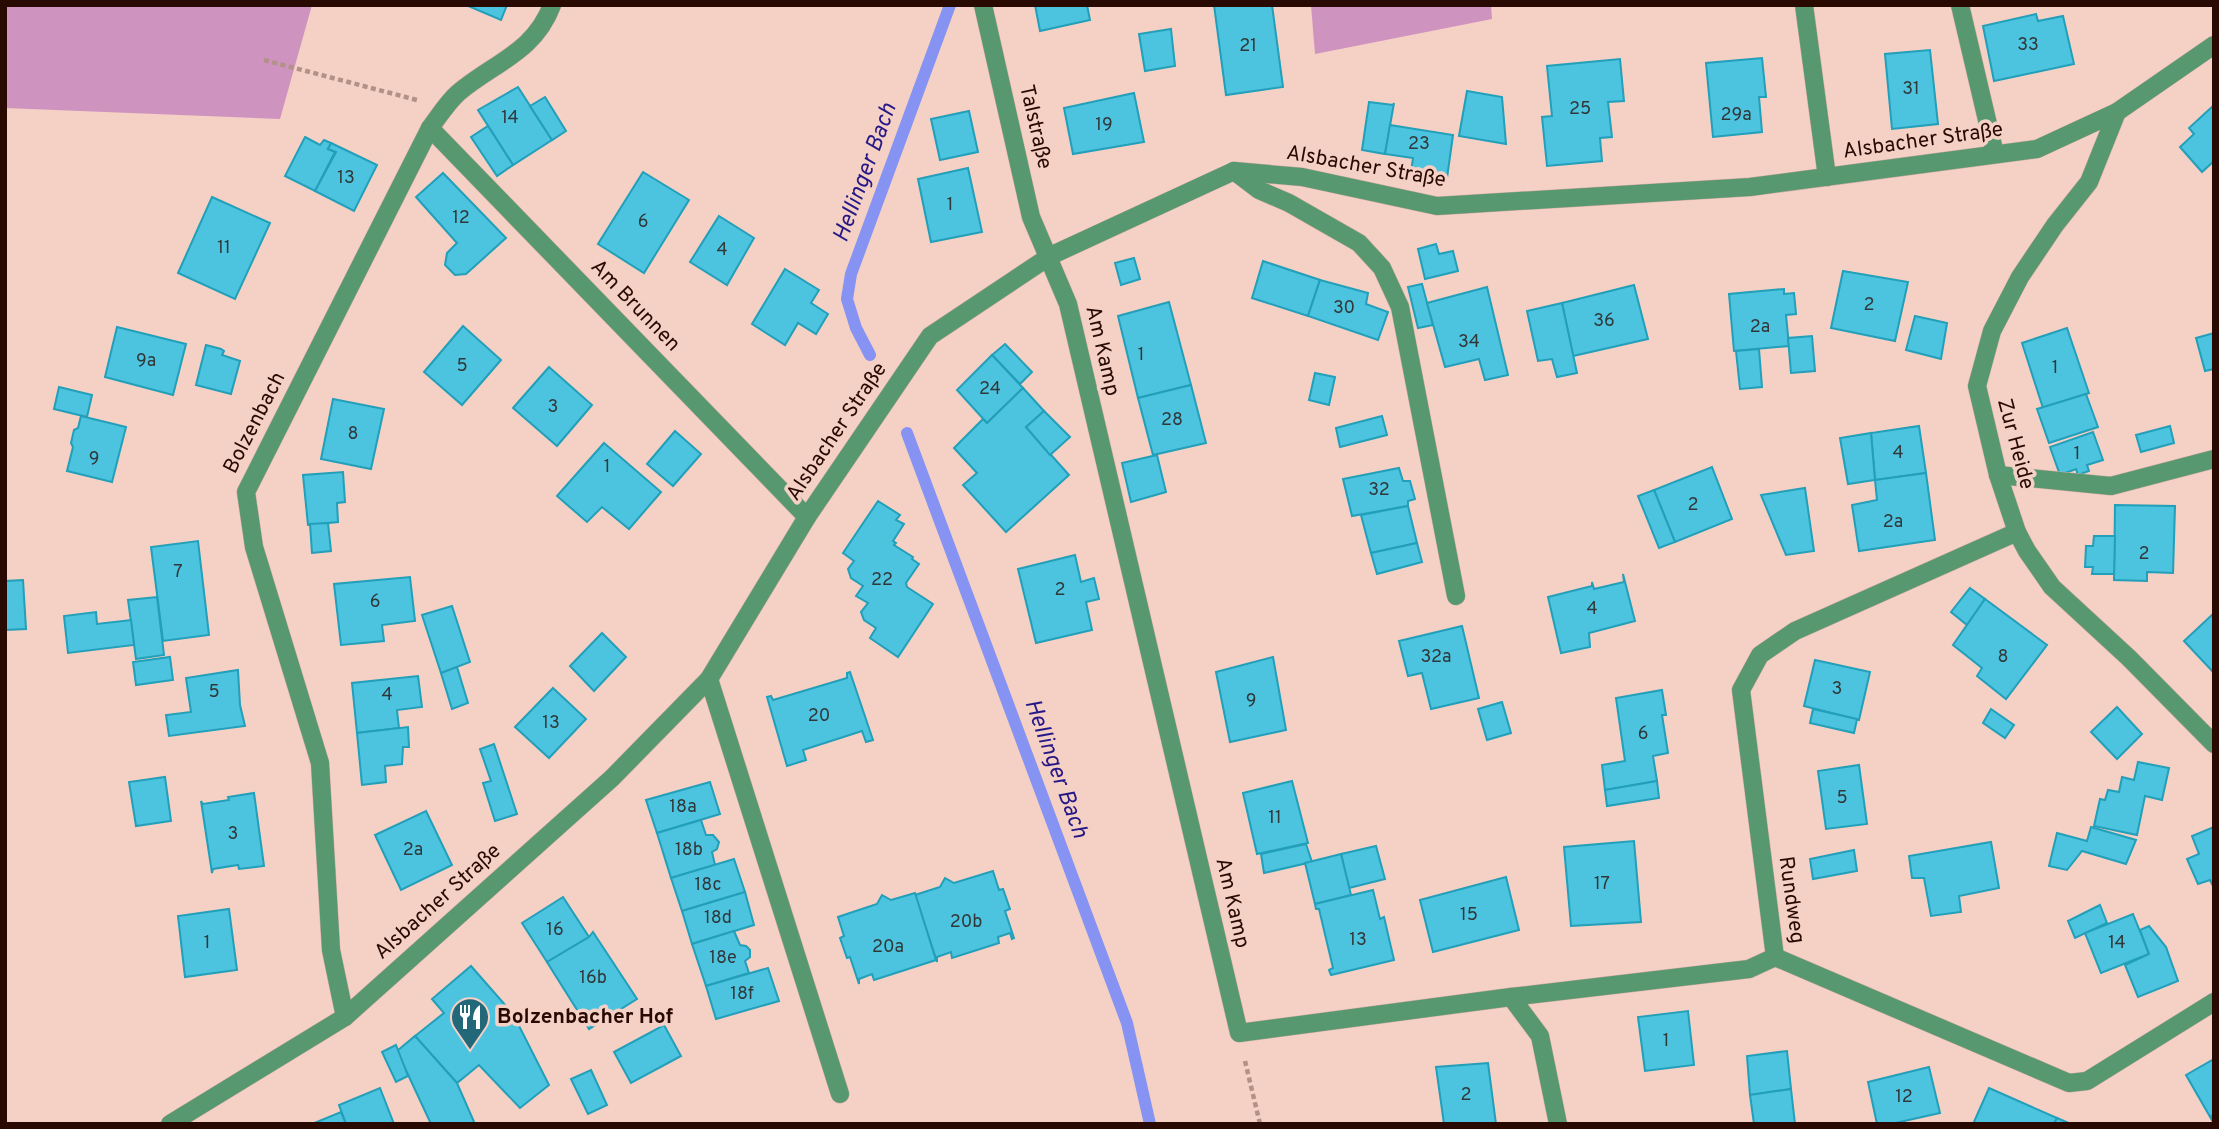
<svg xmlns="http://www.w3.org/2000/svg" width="2219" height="1129" viewBox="0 0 2219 1129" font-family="Overpass,sans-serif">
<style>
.green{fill:#ce93bf}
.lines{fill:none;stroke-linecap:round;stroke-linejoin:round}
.stream{stroke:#8693f2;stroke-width:12}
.building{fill:#4cc3df;stroke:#229fb9;stroke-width:2}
.minor-casing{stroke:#cfaca2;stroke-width:19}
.path{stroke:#b39187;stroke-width:4.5;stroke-dasharray:5 3.5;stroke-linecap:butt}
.minor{stroke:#579871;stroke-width:18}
.labels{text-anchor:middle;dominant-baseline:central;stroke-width:7;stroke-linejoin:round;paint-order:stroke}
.number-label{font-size:18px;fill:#31383a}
.street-label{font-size:21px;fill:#280a03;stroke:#f4d0c5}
.poi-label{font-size:21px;font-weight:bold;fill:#280a03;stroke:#f4d0c5;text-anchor:start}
.water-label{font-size:23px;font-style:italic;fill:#251886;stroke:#f4d0c5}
</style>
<rect width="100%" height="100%" fill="#f4d0c5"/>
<g class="green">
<path d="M5 5H312L280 119 5 108Z"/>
<path d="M1311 5H1491L1492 19 1315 54Z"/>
</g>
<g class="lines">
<g class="stream">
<path d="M870 355 856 328 847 299 851 274 950 5"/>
<path d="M907 433 1127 1023 1150 1124"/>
</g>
</g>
<g class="building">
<path d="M466 5H507L501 20Z"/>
<path d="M1035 5H1087L1090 20 1040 31Z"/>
<path d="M1214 5H1272L1283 87 1226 95Z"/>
<path d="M2036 14 2038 21 2063 16 2074 64 1994 81 1983 26Z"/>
<path d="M1171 29 1175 66 1145 71 1139 34Z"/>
<path d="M1930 50 1938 124 1892 129 1885 54Z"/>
<path d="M1762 58 1766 97H1759L1762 132 1713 137 1706 63Z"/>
<path d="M1620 59 1624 101 1608 102 1612 137 1600 138 1602 161 1547 166 1542 117 1552 116 1547 66Z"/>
<path d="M518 87 552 140 513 165 478 110Z"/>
<path d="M1467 91 1502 97 1506 144 1459 136Z"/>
<path d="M1134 93 1144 142 1073 154 1064 108Z"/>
<path d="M545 97 566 131 552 140 530 106Z"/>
<path d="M1369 102 1393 105 1394 103 1385 154 1362 150Z"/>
<path d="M2214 105V161L2202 172 2180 147 2194 134 2189 128Z"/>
<path d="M969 111 978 152 940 160 931 119Z"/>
<path d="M1390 125 1453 135 1447 178 1411 172 1413 158 1385 154Z"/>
<path d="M488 126 513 165 497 176 471 137Z"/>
<path d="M305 137 320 145 324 140 331 143 328 149 335 152 315 191 285 176Z"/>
<path d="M331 143 377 165 354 211 315 191 336 152 328 149Z"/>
<path d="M968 168 982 232 931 242 918 179Z"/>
<path d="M643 172 689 200 644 273 598 244Z"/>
<path d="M443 173 506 238 466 274 455 275 445 265 447 253 457 243 416 197Z"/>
<path d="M212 197 270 223 235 299 178 273Z"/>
<path d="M719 216 754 238 727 285 690 262Z"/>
<path d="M1436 244 1439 254 1453 251 1458 271 1425 279 1418 249Z"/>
<path d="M1134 258 1140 279 1121 285 1115 263Z"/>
<path d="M1263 261 1320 280 1308 316 1252 298Z"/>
<path d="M785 269 819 290 811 303 828 314 816 334 798 323 785 345 752 324Z"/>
<path d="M1843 271 1908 282 1895 341 1831 328Z"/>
<path d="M1320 280 1368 293 1366 304 1388 312 1378 340 1308 316Z"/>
<path d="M1422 284 1433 325 1418 328 1408 287Z"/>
<path d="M1634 285 1648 339 1573 356 1562 303Z"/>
<path d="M1487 287 1508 375 1485 380 1479 359 1445 367 1427 303Z"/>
<path d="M1784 289V294L1794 293 1796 314 1786 315 1789 346 1734 351 1729 294Z"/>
<path d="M1169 302 1191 385 1138 398 1118 316Z"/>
<path d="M1562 303 1577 373 1557 377 1552 359 1538 361 1527 311Z"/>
<path d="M1915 316 1947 323 1941 359 1906 350Z"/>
<path d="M463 326 501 360 462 405 424 372Z"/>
<path d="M117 327 186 344 173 395 105 377Z"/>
<path d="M2067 328 2089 393 2043 408 2022 343Z"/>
<path d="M2214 333V369L2205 371 2196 338Z"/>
<path d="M1812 336 1815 371 1791 373 1788 338Z"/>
<path d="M1005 344 1032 372 1020 384 992 355Z"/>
<path d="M206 345 221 349 224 351 222 355 240 361 231 394 196 385Z"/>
<path d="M1759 349 1762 387 1740 389 1736 351Z"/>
<path d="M992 355 1023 388 987 423 957 390Z"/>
<path d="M549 367 592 405 557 446 513 408Z"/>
<path d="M1315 373 1335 377 1329 405 1309 400Z"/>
<path d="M1191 385 1206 443 1153 455 1138 398Z"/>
<path d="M59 387 92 395 87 417 54 409Z"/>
<path d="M1023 388 1044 411 1026 427 1069 475 1006 532 963 485 977 473 954 448 983 419 987 423Z"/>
<path d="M2086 394 2098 427 2049 443 2037 409Z"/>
<path d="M333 399 384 409 371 469 321 459Z"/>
<path d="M1044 411 1070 437 1050 455 1026 427Z"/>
<path d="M81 416 126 427 112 482 67 471 73 447 71 443 74 430 78 428Z"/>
<path d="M1382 416 1387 435 1340 447 1336 428Z"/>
<path d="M1919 426 1926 473 1875 480 1871 433Z"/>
<path d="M2170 426 2174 443 2141 452 2136 435Z"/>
<path d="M675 431 701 454 673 486 647 464Z"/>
<path d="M2093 432 2103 460 2087 465 2089 471 2078 475 2076 469 2060 475 2050 447Z"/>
<path d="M1871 433 1875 480 1848 484 1840 438Z"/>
<path d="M604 443 661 492 629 529 602 507 587 522 557 496Z"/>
<path d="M1157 455 1166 492 1131 502 1122 463Z"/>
<path d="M1712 467 1732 519 1675 542 1654 490Z"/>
<path d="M1399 468 1403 481H1410L1415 499 1408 501V506L1352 516 1343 479Z"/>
<path d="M343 472 345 502 337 503 338 522 308 525 303 475Z"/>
<path d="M1926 473 1935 540 1859 551 1852 505 1877 500 1875 480Z"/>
<path d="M1805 488 1814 551 1786 555 1761 495Z"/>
<path d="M1654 490 1675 542 1659 548 1638 496Z"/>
<path d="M878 501 900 515 896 520 904 524 893 541 896 543 894 545 913 557 912 559 919 564 906 583 907 587 933 604 898 657 870 638 876 628 864 620 861 612 868 603 856 596 863 586 851 578 848 569 854 561 843 553Z"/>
<path d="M2115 505 2175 506 2173 573 2147 572V581L2114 580Z"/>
<path d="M1408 506 1417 543 1371 553 1361 515Z"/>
<path d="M328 523 331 551 312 553 310 524Z"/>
<path d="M2094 536H2115L2114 574H2092L2093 567H2085L2086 546H2093Z"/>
<path d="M198 541 209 635 163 641 151 547Z"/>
<path d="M1417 543 1422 562 1377 574 1371 553Z"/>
<path d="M1075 555 1081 582 1094 578 1099 599 1086 602 1092 630 1036 643 1018 569Z"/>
<path d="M1623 574 1635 621 1589 633 1590 647 1561 653 1548 597 1592 586V582L1594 589 1624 582Z"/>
<path d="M410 577 415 621 382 625 384 641 341 645 334 584Z"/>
<path d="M23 580 26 629 5 630V581Z"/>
<path d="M1970 588 1985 599 1967 625 1951 612Z"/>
<path d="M157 597 164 655 136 659 128 600Z"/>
<path d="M1985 599 2047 645 2006 699 1977 676 1982 668 1953 645Z"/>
<path d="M452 606 470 662 441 673 422 615Z"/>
<path d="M96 612 97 624 131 620 134 645 68 653 64 616Z"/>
<path d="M2214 613V673L2184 641Z"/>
<path d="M1462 626 1479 698 1431 709 1422 673 1408 676 1399 641Z"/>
<path d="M602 633 626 657 594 691 570 666Z"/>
<path d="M170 657 173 680 136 685 133 662Z"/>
<path d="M1273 657 1286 730 1230 742 1216 672Z"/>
<path d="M1815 660 1870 672 1859 720 1804 706Z"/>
<path d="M457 667 468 703 452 709 441 673Z"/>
<path d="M238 670 240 705 245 726 169 736 166 715 191 712 186 678Z"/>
<path d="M850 672 873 740 866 742 862 731 803 750 806 760 787 766 767 697 771 696 773 700 847 678V673Z"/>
<path d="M418 676 422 707 397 710 399 728 357 733 352 683Z"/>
<path d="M553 688 586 719 549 758 515 727Z"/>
<path d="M1662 690 1666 715H1662L1668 753 1653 756 1657 781 1605 790 1602 765 1625 761 1616 698Z"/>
<path d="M1502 702 1511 733 1487 740 1478 709Z"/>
<path d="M2117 707 2142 734 2117 759 2091 732Z"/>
<path d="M1813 709 1857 719 1854 733 1810 723Z"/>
<path d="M1991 709 2014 725 2005 738 1983 723Z"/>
<path d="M408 727 409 747H403L402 764 385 766 386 782 362 785 357 733Z"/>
<path d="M494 744 517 814 495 821 483 783 491 781 480 749Z"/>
<path d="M2138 762 2169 768 2162 800 2145 796 2137 835 2094 826 2100 799 2105 800 2108 790 2119 792 2122 777 2134 780Z"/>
<path d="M1859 765 1867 824 1826 829 1818 771Z"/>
<path d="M165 777 171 821 136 826 129 782Z"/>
<path d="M1292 781 1308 843 1257 854 1243 793Z"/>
<path d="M1657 781 1659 798 1607 806 1605 790Z"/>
<path d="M710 782 720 814 657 833 646 800Z"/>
<path d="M254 793 264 866 239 869 238 865 213 869 212 873 201 801 203 804 229 800 228 797Z"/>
<path d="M426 811 452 865 401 890 375 835Z"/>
<path d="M701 820 706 835H713L719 842 717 849 712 852 715 865 671 878 657 833Z"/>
<path d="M2091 827 2136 840 2126 864 2082 851 2067 870 2049 866 2057 833 2087 841Z"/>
<path d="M2214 827V888L2210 880 2198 884 2187 859 2199 854 2192 836Z"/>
<path d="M1634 841 1641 922 1571 926 1564 847Z"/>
<path d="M1991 842 1999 888 1959 896 1961 912 1931 916 1924 878H1912L1909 856Z"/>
<path d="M1306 844 1312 862 1264 873 1261 854Z"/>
<path d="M1376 846 1385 879 1349 888 1341 854Z"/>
<path d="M1854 850 1857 871 1813 879 1810 859Z"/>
<path d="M1341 854 1351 895 1315 904 1305 863Z"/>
<path d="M734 859 745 892 682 911 671 878Z"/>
<path d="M993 871 999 890 1003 889 1010 909 1005 911 1014 938 1012 939 1010 933 998 937 999 943 952 958 951 952 937 957V962L915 895 940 887 945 878 954 883Z"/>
<path d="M1506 877 1519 930 1433 952 1420 900Z"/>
<path d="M1373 890 1380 919 1384 917 1394 960 1331 975 1329 970 1333 968 1319 909H1316L1315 904Z"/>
<path d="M745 892 754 925 692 944 682 911Z"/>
<path d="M915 893 936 960 874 980 872 974 859 979V984L850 957 847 958 840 938 844 936 838 917 877 904 882 895 891 900Z"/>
<path d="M563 897 589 937 547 962 522 923Z"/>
<path d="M2100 905 2107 923 2075 938 2068 921Z"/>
<path d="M229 909 237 970 185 977 178 916Z"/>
<path d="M2133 914 2149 954 2101 973 2085 933Z"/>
<path d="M2149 926 2166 947 2178 981 2138 997 2125 965 2149 954 2140 930Z"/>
<path d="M734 931 740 945 746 946 750 950V957L745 961 749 973 706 986 692 944Z"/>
<path d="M593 932 637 999 589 1029 547 962 589 937Z"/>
<path d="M471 966 513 1014 549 1085 520 1108 479 1065 457 1083 415 1036 444 1013 432 999Z"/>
<path d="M768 968 779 1001 716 1019 706 986Z"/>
<path d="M1688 1011 1694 1065 1645 1071 1638 1017Z"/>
<path d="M664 1025 681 1056 631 1083 614 1052Z"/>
<path d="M415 1036 457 1083 475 1124H431L397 1051Z"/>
<path d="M396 1045 408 1076 396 1082 382 1052Z"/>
<path d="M1787 1051 1791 1089 1750 1095 1747 1056Z"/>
<path d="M2214 1059V1114L2211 1116 2213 1122 2186 1075Z"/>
<path d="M1488 1063 1496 1124H1444L1436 1067Z"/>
<path d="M1929 1067 1940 1113 1891 1124H1877L1868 1082Z"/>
<path d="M591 1070 607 1105 588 1114 571 1079Z"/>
<path d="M380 1088 394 1124H346L339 1105Z"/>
<path d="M1989 1088 2057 1118 2054 1124H1973Z"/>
<path d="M1791 1089 1795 1124H1754L1750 1095Z"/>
<path d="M341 1112 346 1124H312Z"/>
<path d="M2057 1118 2071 1124H2054Z"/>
</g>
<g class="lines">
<defs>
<g id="minor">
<path d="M983 5 1031 217 1068 304 1239 1033 1511 997 1749 969 1775 957"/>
<path d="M1804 5 1827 177"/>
<path d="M1960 5 1995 154"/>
<path d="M2117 112 2089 182 2055 225 2020 277 1992 331 1977 386 1998 475 2017 532 2027 551 2052 587 2129 658 2214 744"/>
<path d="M430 128 807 517"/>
<path d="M1234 171 1259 190 1289 203 1359 243 1382 268 1400 307 1456 596"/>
<path d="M1998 475 2111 486 2214 459"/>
<path d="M2017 532 1795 631 1760 655 1741 690 1775 957 2069 1083 2087 1081 2214 1002"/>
<path d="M709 679 840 1094"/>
<path d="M1511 997 1540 1036 1558 1124"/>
<path d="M345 1017 331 950 320 763 254 547 246 492 430 128C439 116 447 103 458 93 493 63 534 53 552 5"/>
<path d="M170 1124 345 1017 612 778 709 679 807 517 930 336 1050 256 1234 171 1302 177 1437 206 1750 187 2037 149 2117 112 2214 45"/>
</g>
</defs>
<use href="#minor" class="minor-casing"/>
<g class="path">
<path d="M264 60 417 100"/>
<path d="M1245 1061 1260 1124"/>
</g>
<use href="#minor" class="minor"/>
</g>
<defs>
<symbol id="restaurant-pin" viewBox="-11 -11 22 30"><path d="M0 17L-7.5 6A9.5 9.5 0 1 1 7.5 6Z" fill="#236879" stroke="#f4d0c5"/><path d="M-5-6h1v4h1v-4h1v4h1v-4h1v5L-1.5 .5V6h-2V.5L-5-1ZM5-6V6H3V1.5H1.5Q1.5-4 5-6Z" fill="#fff"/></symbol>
</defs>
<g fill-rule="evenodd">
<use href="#restaurant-pin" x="448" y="995" width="44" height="60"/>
</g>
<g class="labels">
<g class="number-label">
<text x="2028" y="45">33</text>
<text x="1248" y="46">21</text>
<text x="1911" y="89">31</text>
<text x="1580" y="109">25</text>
<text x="1736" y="115">29a</text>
<text x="510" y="118">14</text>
<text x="1104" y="125">19</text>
<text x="1419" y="144">23</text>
<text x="346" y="178">13</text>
<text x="950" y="205">1</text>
<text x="461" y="218">12</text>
<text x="643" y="222">6</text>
<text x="224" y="248">11</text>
<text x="722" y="250">4</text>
<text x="1869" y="305">2</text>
<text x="1344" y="308">30</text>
<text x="1604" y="321">36</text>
<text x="1760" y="327">2a</text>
<text x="1469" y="342">34</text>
<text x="1141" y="355">1</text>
<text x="146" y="361">9a</text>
<text x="462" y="366">5</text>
<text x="2055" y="368">1</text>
<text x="990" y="389">24</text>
<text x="553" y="407">3</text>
<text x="1172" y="420">28</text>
<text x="353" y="434">8</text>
<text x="1898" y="453">4</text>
<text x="2077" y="454">1</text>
<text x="94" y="459">9</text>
<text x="607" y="467">1</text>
<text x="1379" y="490">32</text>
<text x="1693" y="505">2</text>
<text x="1893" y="522">2a</text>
<text x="2144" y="554">2</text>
<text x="178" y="572">7</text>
<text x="882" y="580">22</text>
<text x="1060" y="590">2</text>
<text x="375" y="602">6</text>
<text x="1592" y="609">4</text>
<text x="1436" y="657">32a</text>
<text x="2003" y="657">8</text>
<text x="1837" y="689">3</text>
<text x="214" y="692">5</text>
<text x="387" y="695">4</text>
<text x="1251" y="701">9</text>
<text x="819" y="716">20</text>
<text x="551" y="723">13</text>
<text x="1643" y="734">6</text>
<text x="1842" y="798">5</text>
<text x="683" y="807">18a</text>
<text x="1275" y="818">11</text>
<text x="233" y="834">3</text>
<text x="413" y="850">2a</text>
<text x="689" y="850">18b</text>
<text x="1602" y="884">17</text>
<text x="708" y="885">18c</text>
<text x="1469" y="915">15</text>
<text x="718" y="918">18d</text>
<text x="966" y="922">20b</text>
<text x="555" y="930">16</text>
<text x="1358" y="940">13</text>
<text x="207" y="943">1</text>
<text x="2117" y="943">14</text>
<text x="888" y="947">20a</text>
<text x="723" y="958">18e</text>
<text x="593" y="978">16b</text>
<text x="742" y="994">18f</text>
<text x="1666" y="1041">1</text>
<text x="1466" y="1095">2</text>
<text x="1904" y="1097">12</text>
</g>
<g class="street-label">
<text transform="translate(1035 127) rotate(77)">Talstraße</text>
<text transform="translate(1923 141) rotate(-8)">Alsbacher Straße</text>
<text transform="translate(1366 167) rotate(10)">Alsbacher Straße</text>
<text transform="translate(635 306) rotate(46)">Am Brunnen</text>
<text transform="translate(1102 351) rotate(77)">Am Kamp</text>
<text transform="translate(255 423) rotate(-63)">Bolzenbach</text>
<text transform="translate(837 432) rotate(-56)">Alsbacher Straße</text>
<text transform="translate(2015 444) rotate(75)">Zur Heide</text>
<text transform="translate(1791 900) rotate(82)">Rundweg</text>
<text transform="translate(438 902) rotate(-42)">Alsbacher Straße</text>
<text transform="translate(1232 903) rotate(77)">Am Kamp</text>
</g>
<g class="poi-label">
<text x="497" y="1017">Bolzenbacher Hof</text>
</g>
<g class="water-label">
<text transform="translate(866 173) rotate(-70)">Hellinger Bach</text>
<text transform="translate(1055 769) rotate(70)">Hellinger Bach</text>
</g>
</g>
<rect width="2219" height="1129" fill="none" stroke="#280a03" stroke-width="14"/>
</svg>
